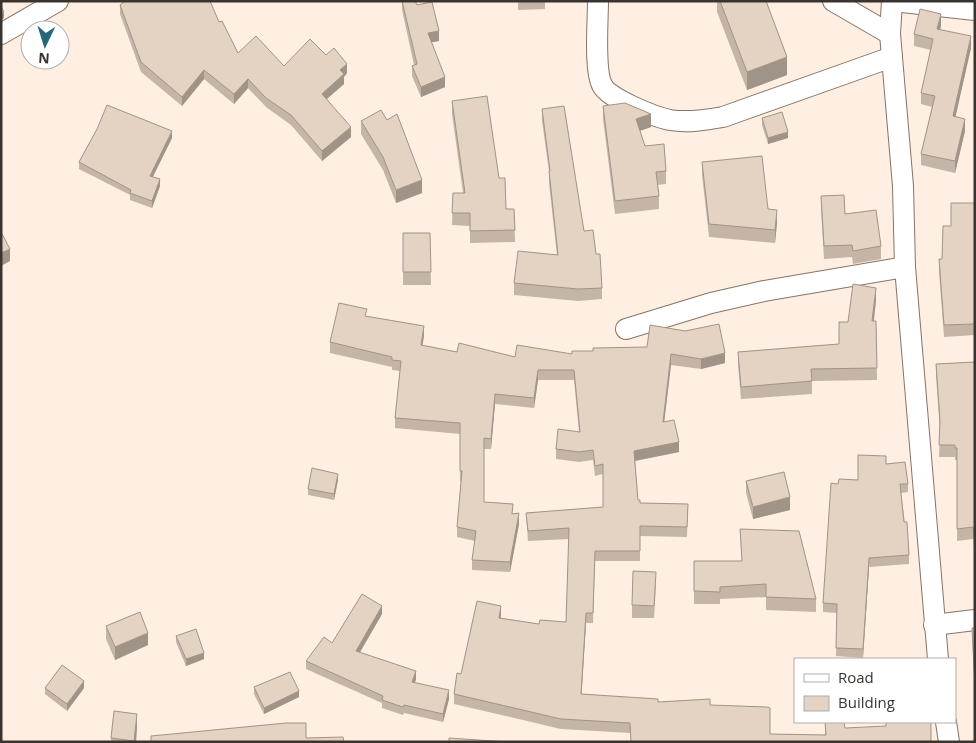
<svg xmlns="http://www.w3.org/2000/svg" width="976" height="743" viewBox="0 0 976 743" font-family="'Open Sans',sans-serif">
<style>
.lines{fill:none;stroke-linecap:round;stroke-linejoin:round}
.minor-casing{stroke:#867567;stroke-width:22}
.minor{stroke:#fff;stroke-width:20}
.wall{fill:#c4b5a7}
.shaded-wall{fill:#a09388}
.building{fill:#e4d2c2;stroke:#a09388}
</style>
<rect width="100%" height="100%" fill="#feefe2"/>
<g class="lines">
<defs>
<g id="minor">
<path d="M598 1C598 21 594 69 602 85 609 99 655 117 670 120 687 123 706 120 723 117L892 57"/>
<path d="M833 1 890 34"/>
<path d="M892 1 890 34 903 186 905 267 938 659"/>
<path d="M893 1 975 10"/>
<path d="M1 34 58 1"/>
<path d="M626 329 711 303 764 291 905 267"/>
<path d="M934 625 975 620"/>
<path d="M946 722 949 742"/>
</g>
</defs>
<use href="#minor" class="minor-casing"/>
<use href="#minor" class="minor"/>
</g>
<g class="wall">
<path d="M402 1 417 5 439 41 431 42 445 87 421 97 412 76V66L414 65 402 10Z"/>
<path d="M518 1H545V9L518 10Z"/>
<path d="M717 1H766L787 75 747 90 717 12Z"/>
<path d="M120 5 219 22 238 53 284 66 326 55 347 73 344 77V84L327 99 351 137 322 161 291 125 266 107 248 88 234 104 204 79 182 106 141 72 120 14Z"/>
<path d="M941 26 940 29 971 48 955 117 965 131 955 173 921 165V154L932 107 921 104V93L931 50 914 46V34Z"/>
<path d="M452 101 499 178 506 209H514L515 242 470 243V226L452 225 453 193H463L452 114Z"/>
<path d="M603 106 651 127 640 131 645 146 666 171V184L657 185 659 196V209L615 214 603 119Z"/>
<path d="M542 109 584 231 596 254 602 288V299L578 301 514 295V283L557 255 549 183V171L542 121Z"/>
<path d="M762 118 788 138 768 144 762 125Z"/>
<path d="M361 121 422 193 396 203 383 170 361 134Z"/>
<path d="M172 138 153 177 160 186 152 208 130 200V195L79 169V162Z"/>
<path d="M702 162 768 209 777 223 775 243 709 237 702 175Z"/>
<path d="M821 196 845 214 881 246V259L853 264 852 257 824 259 821 209Z"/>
<path d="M975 203V335L944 337 939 271V259H942L951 226Z"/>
<path d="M403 233H430L431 285H403Z"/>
<path d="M876 300 874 321H876L877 380 812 381V394L741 399 738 365V352L839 344 848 322Z"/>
<path d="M367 317 424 336 422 345 457 352 515 357 572 354 647 347 725 363 701 369 671 365 664 422 679 452 635 461 638 500 640 503 688 504 687 537 640 536V561H595L593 623H586L581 694 658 702 710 705 770 734 825 735V722L845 728 931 742 630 733 561 729 454 704V694L461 674 501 616V618L539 624 566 622 569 539 528 541 526 513 603 507V474L595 476 593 460 579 462 556 459V449L579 432 574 380H538L534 408 495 404 491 449H484V502L513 514 519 524 510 572 472 570V560L475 541 457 537V527L461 481H460V434L395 428V418L400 371 392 370V367L330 353V342Z"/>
<path d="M975 362V556L973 539 957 541V460H955V457H939L940 431 936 376V364Z"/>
<path d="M886 464 908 484V492L901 493 909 555V564L869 567 863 658 836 656 837 613 823 612V603L838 484 858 480Z"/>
<path d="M338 480 334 500 308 495V489Z"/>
<path d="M746 481 790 510 753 519 746 493Z"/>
<path d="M740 529 816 599V612L766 610V597L720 599V604H694V561H742Z"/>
<path d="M656 585 654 618H632V605Z"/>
<path d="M382 614 360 652 416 679 415 683 449 699 443 722 404 713 403 715 382 708V703L306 669V661L332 643Z"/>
<path d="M106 626 148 645 115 660 106 639Z"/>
<path d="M972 628H975V695L972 640Z"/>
<path d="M176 636 204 659 186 666 176 642Z"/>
<path d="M254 687 299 697 264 714 254 694Z"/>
<path d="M45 688H84L67 711 45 694Z"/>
<path d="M137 726 136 742H111V738Z"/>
</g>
<g class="shaded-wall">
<path d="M4 12V18L1 20V14Z"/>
<path d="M941 14V26L937 40V29Z"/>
<path d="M439 31V41L428 43V33Z"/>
<path d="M971 36V48L953 128V116Z"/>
<path d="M787 57V75L747 90V72Z"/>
<path d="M347 64V73L344 77V84L322 103V94L340 70Z"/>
<path d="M204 70V79L182 106V97Z"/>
<path d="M445 77V87L421 97V87Z"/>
<path d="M248 79V88L234 104V94Z"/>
<path d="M651 114V127L636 132V119Z"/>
<path d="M965 119V131L955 173V161Z"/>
<path d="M351 127V137L322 161V151Z"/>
<path d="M172 131V138L150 182V176Z"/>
<path d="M788 132V138L768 144V138Z"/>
<path d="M160 179V186L152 208V201Z"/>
<path d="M422 180V193L396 203V190Z"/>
<path d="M777 210V223L775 243V230Z"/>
<path d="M10 249V261L1 266V253Z"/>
<path d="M876 288V300L872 334V321Z"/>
<path d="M424 326V336L421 355V345Z"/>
<path d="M725 353V363L701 369V359Z"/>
<path d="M671 354V365L663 432V422Z"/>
<path d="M538 370V380L534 408V398Z"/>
<path d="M495 394V404L491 449V439Z"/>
<path d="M679 442V452L634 461V451Z"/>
<path d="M338 474V480L334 500V494Z"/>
<path d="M790 497V510L753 519V507Z"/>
<path d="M519 513V524L510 572V562Z"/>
<path d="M869 558V567L863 658V649Z"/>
<path d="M382 606V614L356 659V651Z"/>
<path d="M501 606V616L499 628V618Z"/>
<path d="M586 613V623L581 704V694Z"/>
<path d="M148 633V645L115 660V647Z"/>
<path d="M204 653V659L186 666V659Z"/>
<path d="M416 671V679L412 691V682Z"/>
<path d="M84 681V688L67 711V704Z"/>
<path d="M449 690V699L443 722V714Z"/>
<path d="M299 691V697L264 714V708Z"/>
<path d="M137 714V726L136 742H134Z"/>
</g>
<g class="building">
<path d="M125 1H210L219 22 222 21 238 53 256 36 284 66 310 39 326 55 334 48 347 64 340 70 344 74 322 94 351 127 322 151 291 115 266 98 248 79 234 94 204 70 182 97 141 62 120 5Z"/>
<path d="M402 1H415L417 5 432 2 439 31 428 33 445 77 421 87 412 66 417 64Z"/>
<path d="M720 1H766L787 57 747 72Z"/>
<path d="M1 6 4 12 1 14Z"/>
<path d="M920 9 941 14 937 29 971 36 953 116 965 119 955 161 921 154 935 96 921 93 933 39 914 34Z"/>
<path d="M487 96 499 178H505L506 209H514L515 230 470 231V213H452L453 193H465L452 101Z"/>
<path d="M625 103 651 114 636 119 645 146 664 144 666 171 656 172 659 196 615 201 603 106Z"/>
<path d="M107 105 172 131 150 176 160 179 152 201 130 193 131 190 79 162 97 129Z"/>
<path d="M564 106 584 231 593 230 596 254H600L602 288 578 289 514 283 518 251 558 255 549 171H550L542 109Z"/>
<path d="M381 110 387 120 397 114 422 180 396 190 383 157 361 121Z"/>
<path d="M782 112 788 132 768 138 762 118Z"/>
<path d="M762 156 768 209 777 210 775 230 709 224 702 162Z"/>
<path d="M844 195 845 214 876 210 881 246 853 251 852 245 824 246 821 196Z"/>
<path d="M951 203H975V324L944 325 939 259H942L943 226H951Z"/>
<path d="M1 232 10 249 1 253Z"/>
<path d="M403 233H430L431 272H403Z"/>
<path d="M853 284 876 288 872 321H876L877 368 811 369 812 381 741 387 738 352 839 344V322H848Z"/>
<path d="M339 303 367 309 365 316 424 326 421 345 457 352 459 343 515 357 517 345 572 354V351H593V348L647 347 650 325 685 331 719 324 725 353 701 359 671 354 663 422 674 420 679 442 634 451 638 500H640V503L688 504 687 527 640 526V551H595L593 613H586L581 694 658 699V702L710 699V705L767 707 770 708V734L826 735 825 722H844L845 728 886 726V722H931V742H631L630 723 561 719 454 694 457 673 461 674 477 601 501 606 499 618 539 624 540 620 566 622 569 528 528 531 526 513 603 507V464L595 466 593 450 579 452 556 449 558 429 580 432 574 370H538L534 398 495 394 491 439 484 438V502L513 504 512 514 519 513 510 562 472 560 476 531 457 527 462 471H460V423L395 418 401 361 392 360V357L330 342Z"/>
<path d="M975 362V544L973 527 957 529V448H955V445H939L940 421 936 364Z"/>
<path d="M858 455 886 456V464L905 462 908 484H900L904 522H907L909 555 869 558 863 649 836 648 837 604 823 603 831 483 838 484 839 479 858 480Z"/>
<path d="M312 468 338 474 334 494 308 489Z"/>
<path d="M784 472 790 497 753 507 746 481Z"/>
<path d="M740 529 799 531 816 599 766 597V584L720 587V592L694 591V561H742Z"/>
<path d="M633 571 656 572 654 606 632 605Z"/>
<path d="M362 594 382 606 356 651 416 671 412 682 449 690 443 714 404 705 403 707 382 700 383 696 306 661 324 637 332 643Z"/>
<path d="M140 612 148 633 115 647 106 626Z"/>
<path d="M972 628H975V683Z"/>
<path d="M196 629 204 653 186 659 176 636Z"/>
<path d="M62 665 84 681 67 704 45 688Z"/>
<path d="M290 672 299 691 264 708 254 687Z"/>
<path d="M114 711 137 714 134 741 111 738Z"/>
<path d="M286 723H306V738L343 737 344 742H151V736Z"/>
<path d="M449 738 508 742H449Z"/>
</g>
<rect width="976" height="743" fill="none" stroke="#3b342e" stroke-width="5"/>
<rect x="794" y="658" width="162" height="65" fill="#ffffff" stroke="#b1aeab"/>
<rect x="804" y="674" width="25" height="8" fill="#ffffff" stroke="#b1aeab"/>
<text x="838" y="683" font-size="15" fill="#3b342e">Road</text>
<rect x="804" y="696" width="25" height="15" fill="#e4d2c2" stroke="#b1aeab"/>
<text x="838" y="708" font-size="15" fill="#3b342e">Building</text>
<g transform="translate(45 45) rotate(184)"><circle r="24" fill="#ffffff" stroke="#b1aeab"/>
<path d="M0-4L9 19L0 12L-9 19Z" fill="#236778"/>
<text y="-8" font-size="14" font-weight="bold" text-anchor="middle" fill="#3b342e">N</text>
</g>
</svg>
